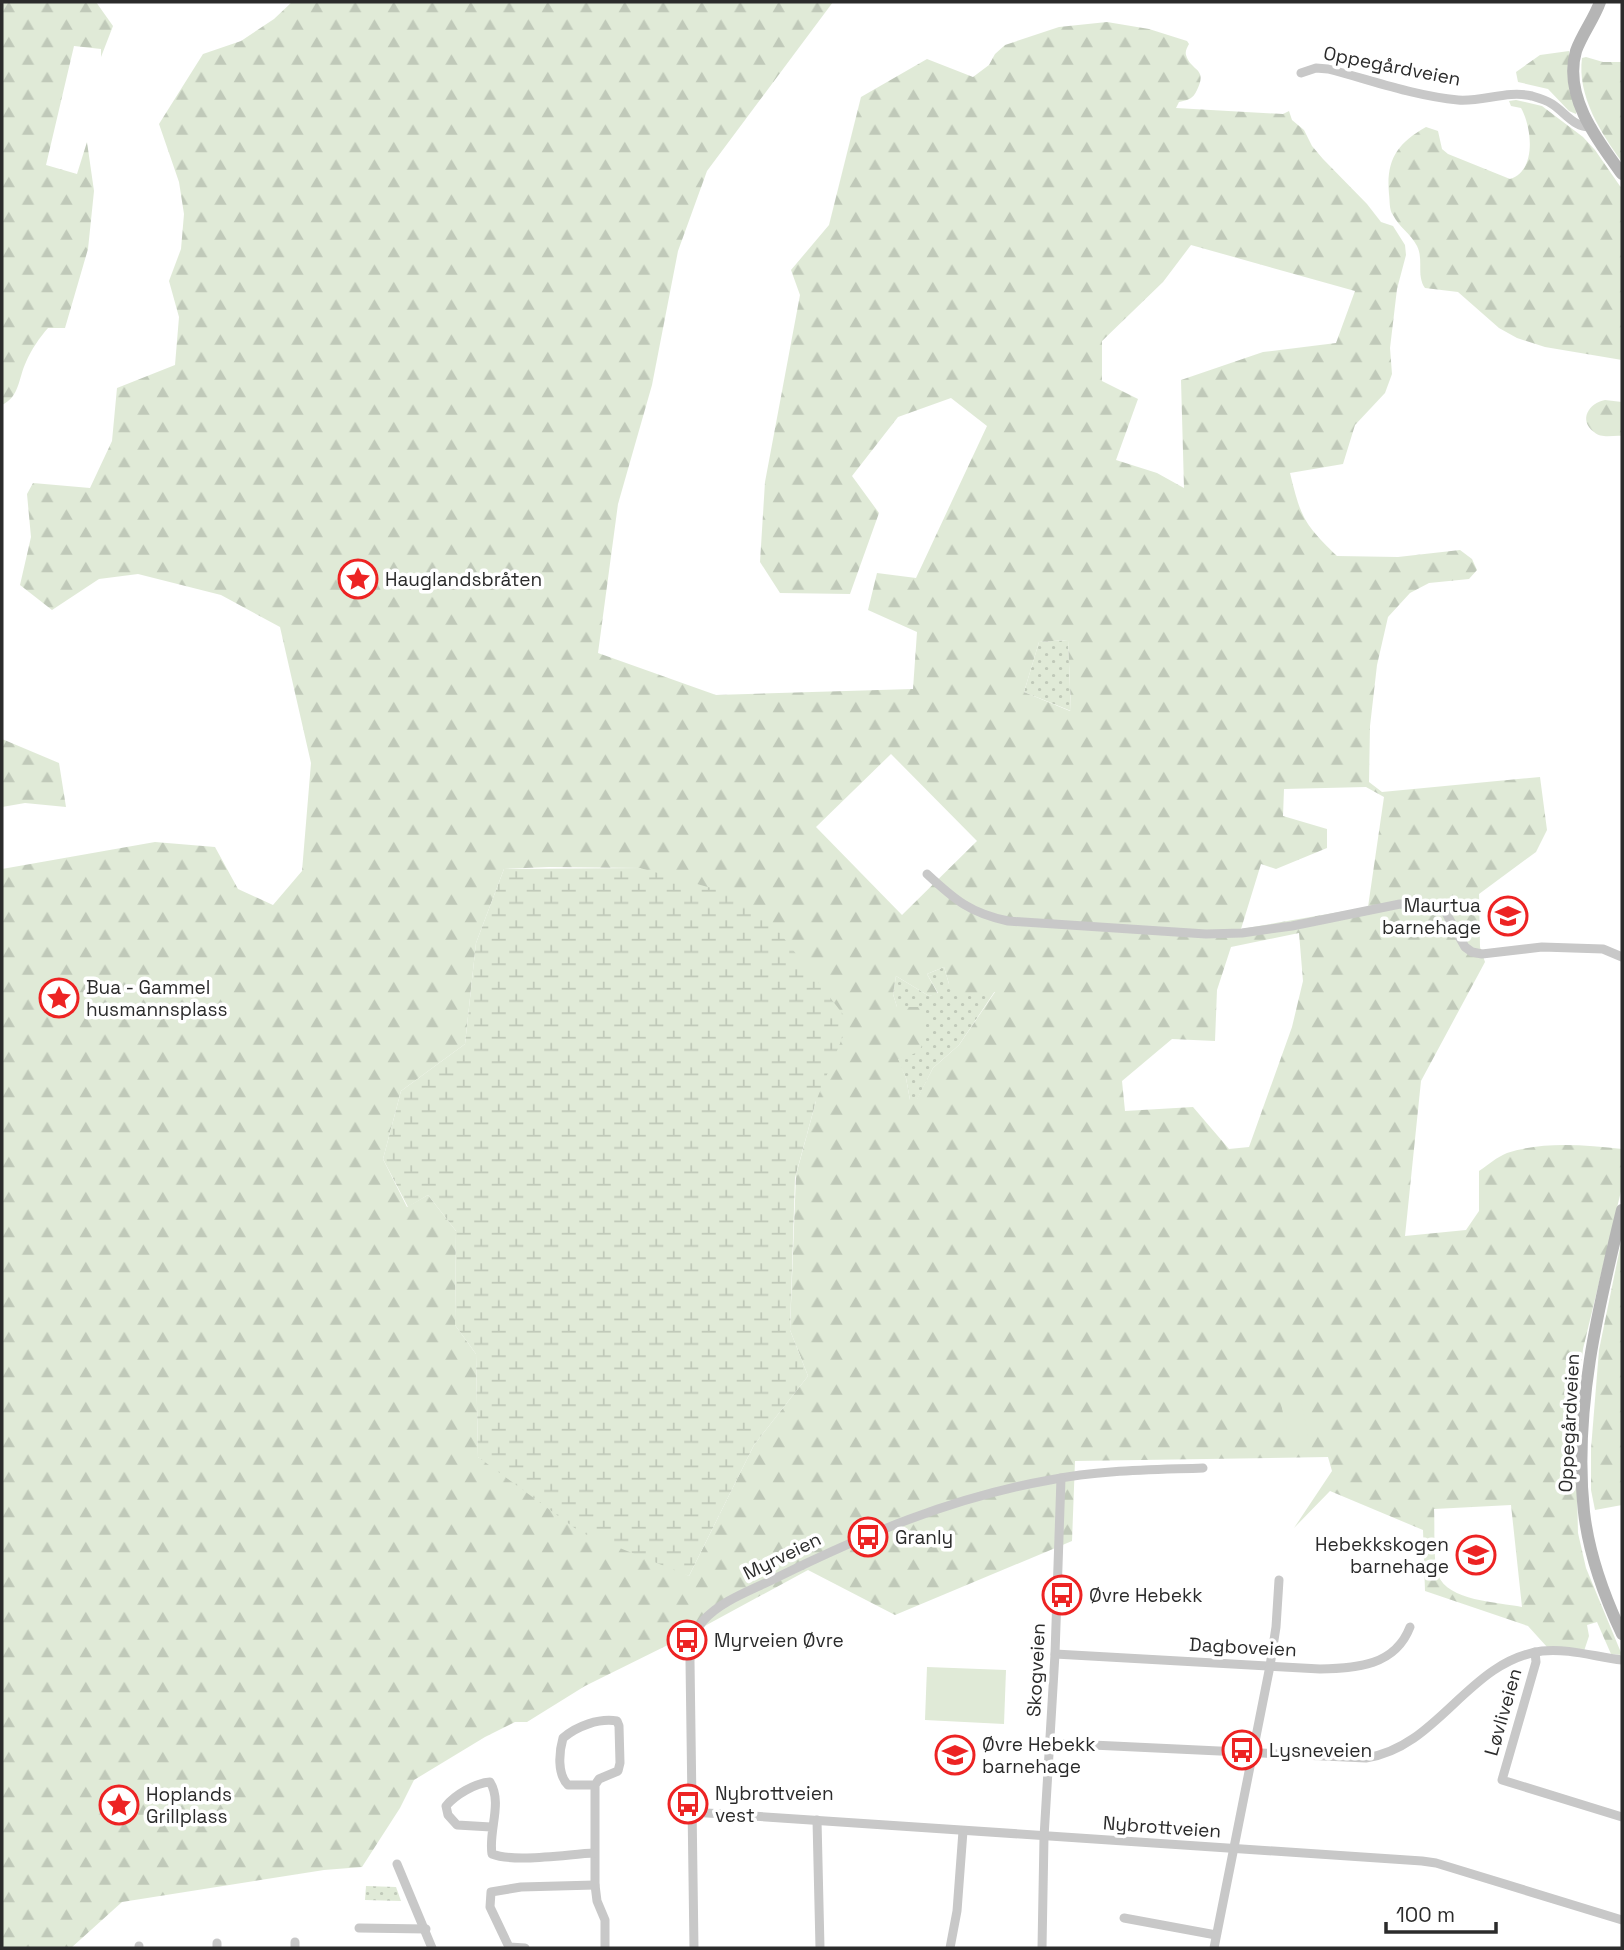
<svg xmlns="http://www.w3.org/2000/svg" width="1624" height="1950" viewBox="0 0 1624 1950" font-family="'Space Grotesk',sans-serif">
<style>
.grass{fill:url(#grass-dots)}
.forest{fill:url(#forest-firs);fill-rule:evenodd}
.wetland{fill:url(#wetland-marsh)}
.pitch{fill:#e0ead7}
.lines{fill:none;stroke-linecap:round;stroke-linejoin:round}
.minor{stroke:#c8c8c8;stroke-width:9}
.secondary{stroke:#b5b5b5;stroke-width:12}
.labels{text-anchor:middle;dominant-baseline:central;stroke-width:7;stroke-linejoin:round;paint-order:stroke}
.street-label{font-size:19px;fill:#2b2b2b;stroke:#fff}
.poi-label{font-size:19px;fill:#2b2b2b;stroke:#fff;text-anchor:start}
</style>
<defs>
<pattern id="grass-dots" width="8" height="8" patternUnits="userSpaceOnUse" patternTransform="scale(1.75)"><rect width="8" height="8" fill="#e0ead7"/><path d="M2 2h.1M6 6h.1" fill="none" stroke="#c0c9b9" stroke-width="1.8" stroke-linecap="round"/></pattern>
<pattern id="forest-firs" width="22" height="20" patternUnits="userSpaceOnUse" patternTransform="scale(1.75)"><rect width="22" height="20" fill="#e0ead7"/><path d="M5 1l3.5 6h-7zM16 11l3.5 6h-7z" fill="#c0c9b9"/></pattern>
<pattern id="wetland-marsh" width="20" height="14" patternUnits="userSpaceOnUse" patternTransform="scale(1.75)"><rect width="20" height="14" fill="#e0ead7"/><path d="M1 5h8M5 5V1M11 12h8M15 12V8" fill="none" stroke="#c0c9b9"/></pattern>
</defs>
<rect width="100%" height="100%" fill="#fff"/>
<g class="grass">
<path d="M1068 640 1071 711 1024 692 1039 642Z"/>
<path d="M944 967 949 984 995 991 959 1045 933 1068 917 1100H910L906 1078 897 1059 925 1007H897L893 994 896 976 929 996 938 993 927 974Z"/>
<path d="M366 1886 396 1887 401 1901 365 1900Z"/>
</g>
<g class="forest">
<path d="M2 2H96L113 26 101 57V49L74 46 46 165 77 174 87 142 94 191 88 249 65 328H48C40 337 31 350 26 362 18 379 20 396 2 405Z"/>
<path d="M292 2H833L707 171 678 251 652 385 618 504 598 653 716 695 913 689 917 632 868 610 877 573 916 578 987 426 951 398 898 417 852 476 879 513 850 594 780 593 760 562 765 482 800 295 791 270 829 225 861 97 927 59 973 77 989 65 995 54 1005 45 1059 27 1107 22 1149 29 1187 41 1189 44C1187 48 1185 51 1186 55 1191 72 1208 67 1197 90 1193 99 1188 100 1179 102L1176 108 1283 114 1289 111 1292 120 1304 130 1312 146 1323 159 1367 204 1381 222 1393 226 1405 245 1406 255 1397 289 1390 348 1392 374 1385 393 1355 425 1343 464 1290 473C1301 518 1304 524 1337 556L1398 557 1460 550 1472 559 1477 570 1469 579 1429 583 1410 593 1388 617 1377 665 1370 726 1369 782 1382 792 1540 777 1547 830 1536 852 1479 894 1480 947 1485 962 1421 1081 1405 1236 1466 1230 1479 1211V1171C1488 1165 1497 1157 1507 1153 1543 1141 1585 1145 1622 1149V1187L1583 1349 1577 1405 1576 1449 1578 1533 1586 1568 1622 1655 1611 1654 1597 1622 1587 1625 1589 1636 1584 1651 1547 1647 1528 1626 1425 1591 1423 1530 1330 1491 1294 1528 1332 1471 1328 1457 1075 1461 1072 1541 895 1615 808 1570 690 1634 585 1686 527 1722H515L485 1737 414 1780 400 1808 362 1867 324 1870 122 1902 71 1948H2V869L155 842 215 847 238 889 273 905 302 871 311 763 280 627 221 595 138 574 99 579 52 610 20 585 31 537 27 494 33 483 90 488 112 441 117 388 175 365 179 317 169 281 181 249 184 214 179 182 159 124 203 54 241 41 274 19ZM1191 245 1355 291 1336 343 1263 352 1181 380 1184 488 1157 473 1116 460 1138 399 1102 381V341L1163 282ZM1068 640 1071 710 1070 711 1024 692 1039 642ZM891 754 977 841 902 915 816 827ZM1366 787 1384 797 1368 907 1241 929 1261 864 1276 869 1327 848V829L1283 816 1284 789ZM549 867 640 868 816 1101 796 1175 790 1330 808 1376 754 1445 689 1576 478 1457 476 1354 455 1325 456 1231 428 1195 407 1207 383 1159 401 1091 465 1044 476 943 504 869ZM1299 933 1303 981 1292 1027 1249 1147 1229 1149 1193 1107 1125 1111 1122 1081 1172 1039 1215 1041 1217 990 1231 947ZM944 967 949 984 960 996 995 992 959 1045 933 1068 917 1099 910 1100 906 1078 898 1059 919 1052 925 1038 926 1007H897L893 994 896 976 929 996 938 994 927 974ZM1511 1505 1522 1607C1497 1602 1448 1601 1438 1575 1433 1563 1435 1524 1434 1509Z"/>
<path d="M1569 51 1577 110 1576 114 1569 111 1548 89 1518 82 1516 72 1540 55Z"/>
<path d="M1586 57 1603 62H1622V162C1601 133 1577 96 1582 58Z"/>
<path d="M1516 100 1542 106 1583 137 1595 150 1622 189V360L1545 347 1517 338 1499 328 1458 292 1425 288C1416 275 1424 260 1417 246 1411 234 1399 227 1393 215 1389 210 1390 201 1389 194 1386 161 1396 144 1426 127L1438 131 1442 149 1448 154 1510 179C1537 171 1532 127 1521 108L1511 106 1509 101Z"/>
<path d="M1605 400 1622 402V436C1613 435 1602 439 1594 432 1578 420 1589 403 1605 400Z"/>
<path d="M2 739 59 763 66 807 25 803 2 807Z"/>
<path d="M1622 1238V1505L1595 1510 1591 1490V1449L1599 1350Z"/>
</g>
<path class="wetland" d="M640 868 722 891 776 928 849 1022 816 1101 795 1178 790 1330 808 1376 754 1445 689 1576 580 1532 478 1457 476 1354 455 1325 456 1231 428 1195 408 1207 383 1159 401 1091 465 1044 476 943 504 869Z"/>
<g class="pitch">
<path d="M1300 1395 1308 1435 1289 1439 1280 1400Z"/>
<path d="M927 1667 1006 1670 1004 1724 925 1720Z"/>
</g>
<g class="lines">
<g class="minor">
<path d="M1301 73 1316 68 1328 69C1371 80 1414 96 1458 100 1483 102 1507 90 1532 96 1539 98 1546 100 1552 104 1566 113 1574 128 1592 127"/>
<path d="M927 874C955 900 970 913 1008 921L1206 934 1242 933 1292 926 1400 904 1435 906 1446 913 1465 947 1472 952 1482 954 1542 947 1603 949 1622 957"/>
<path d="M1535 1652 1536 1662 1502 1780 1622 1817"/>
<path d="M1055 1654 1320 1669C1357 1668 1395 1666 1410 1627"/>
<path d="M1050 1743 1366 1758C1439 1747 1468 1661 1542 1651 1568 1648 1596 1657 1622 1660"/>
<path d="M595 1785H568C557 1774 559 1752 563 1738 577 1726 599 1718 617 1721L619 1726 620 1763 618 1771 599 1779 595 1785V1885L597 1901 605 1920V1948"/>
<path d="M692 1812 1422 1861 1436 1863 1622 1920"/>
<path d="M817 1820 820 1948"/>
<path d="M491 1827 457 1825 448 1815 446 1806C455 1795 475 1783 490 1782 503 1803 488 1831 492 1854 514 1863 569 1854 594 1853"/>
<path d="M397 1864 432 1948"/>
<path d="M1124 1918 1216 1935"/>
<path d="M359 1928 426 1929"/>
<path d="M139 1946V1948"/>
<path d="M217 1948V1943"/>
<path d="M295 1948V1942"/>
<path d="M525 1948 509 1947 490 1907 491 1892 521 1887 595 1885"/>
<path d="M694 1948 690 1661C691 1646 693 1633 703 1621 720 1601 752 1590 776 1578 863 1535 953 1497 1050 1480 1101 1470 1151 1470 1203 1468"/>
<path d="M950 1948 957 1911 963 1831"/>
<path d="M1042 1948 1044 1837 1055 1654 1061 1478"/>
<path d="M1214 1948 1270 1666 1276 1627 1279 1580"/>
</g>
<g class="secondary">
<path d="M1600 2C1594 19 1582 34 1576 51 1563 96 1597 140 1622 174"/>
<path d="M1622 1210C1598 1308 1573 1411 1584 1512 1589 1555 1604 1596 1622 1634"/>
</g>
</g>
<defs>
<symbol id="sight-ring" viewBox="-11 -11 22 22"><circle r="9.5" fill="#fff" stroke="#ed2323" stroke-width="1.5"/><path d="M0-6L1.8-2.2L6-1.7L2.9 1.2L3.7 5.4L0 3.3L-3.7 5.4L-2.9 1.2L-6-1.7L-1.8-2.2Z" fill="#ed2323"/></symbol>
<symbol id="school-ring" viewBox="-11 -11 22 22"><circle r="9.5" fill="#fff" stroke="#ed2323" stroke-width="1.5"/><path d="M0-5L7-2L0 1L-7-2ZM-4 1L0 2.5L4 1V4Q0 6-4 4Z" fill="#ed2323"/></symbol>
<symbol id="bus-ring" viewBox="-11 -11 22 22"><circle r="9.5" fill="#fff" stroke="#ed2323" stroke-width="1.5"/><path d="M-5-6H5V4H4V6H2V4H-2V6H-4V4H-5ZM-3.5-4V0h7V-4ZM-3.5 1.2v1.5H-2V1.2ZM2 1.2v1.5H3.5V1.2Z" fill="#ed2323"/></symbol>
</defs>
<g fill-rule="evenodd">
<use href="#sight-ring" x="336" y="557" width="44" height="44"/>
<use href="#school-ring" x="1486" y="894" width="44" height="44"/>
<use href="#sight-ring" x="37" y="976" width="44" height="44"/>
<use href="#bus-ring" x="846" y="1515" width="44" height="44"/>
<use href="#school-ring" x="1454" y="1533" width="44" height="44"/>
<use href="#bus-ring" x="1040" y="1573" width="44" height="44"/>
<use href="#bus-ring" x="665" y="1618" width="44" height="44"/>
<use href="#bus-ring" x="1220" y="1728" width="44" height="44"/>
<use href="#school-ring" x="933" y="1733" width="44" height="44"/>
<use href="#bus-ring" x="666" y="1782" width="44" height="44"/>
<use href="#sight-ring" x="97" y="1783" width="44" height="44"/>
</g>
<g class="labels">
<g class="street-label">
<text transform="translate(1392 66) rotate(11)">Oppegårdveien</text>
<text transform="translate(1569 1423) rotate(-87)">Oppegårdveien</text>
<text transform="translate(782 1556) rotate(-26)">Myrveien</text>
<text transform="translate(1243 1647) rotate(3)">Dagboveien</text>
<text transform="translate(1036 1670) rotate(-87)">Skogveien</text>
<text transform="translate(1503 1712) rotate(-74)">Løvliveien</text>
<text transform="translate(1162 1827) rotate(4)">Nybrottveien</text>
</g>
<g class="poi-label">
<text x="385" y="579">Hauglandsbråten</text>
<text x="1481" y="905" text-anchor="end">Maurtua<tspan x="1481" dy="22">barnehage</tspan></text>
<text x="86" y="987">Bua - Gammel<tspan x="86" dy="22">husmannsplass</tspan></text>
<text x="895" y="1537">Granly</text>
<text x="1449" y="1544" text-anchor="end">Hebekkskogen<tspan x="1449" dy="22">barnehage</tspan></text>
<text x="1089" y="1595">Øvre Hebekk</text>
<text x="714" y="1640">Myrveien Øvre</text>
<text x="982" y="1744">Øvre Hebekk<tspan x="982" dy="22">barnehage</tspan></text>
<text x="1269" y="1750">Lysneveien</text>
<text x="715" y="1793">Nybrottveien<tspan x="715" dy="22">vest</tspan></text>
<text x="146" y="1794">Hoplands<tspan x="146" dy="22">Grillplass</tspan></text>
</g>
</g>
<rect width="1624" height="1950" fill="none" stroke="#2b2b2b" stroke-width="7"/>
<path d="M1386 1922v10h110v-10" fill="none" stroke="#2b2b2b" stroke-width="3.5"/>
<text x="1396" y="1922" font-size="21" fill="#2b2b2b" stroke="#ffffff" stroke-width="5" paint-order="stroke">100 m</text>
</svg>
